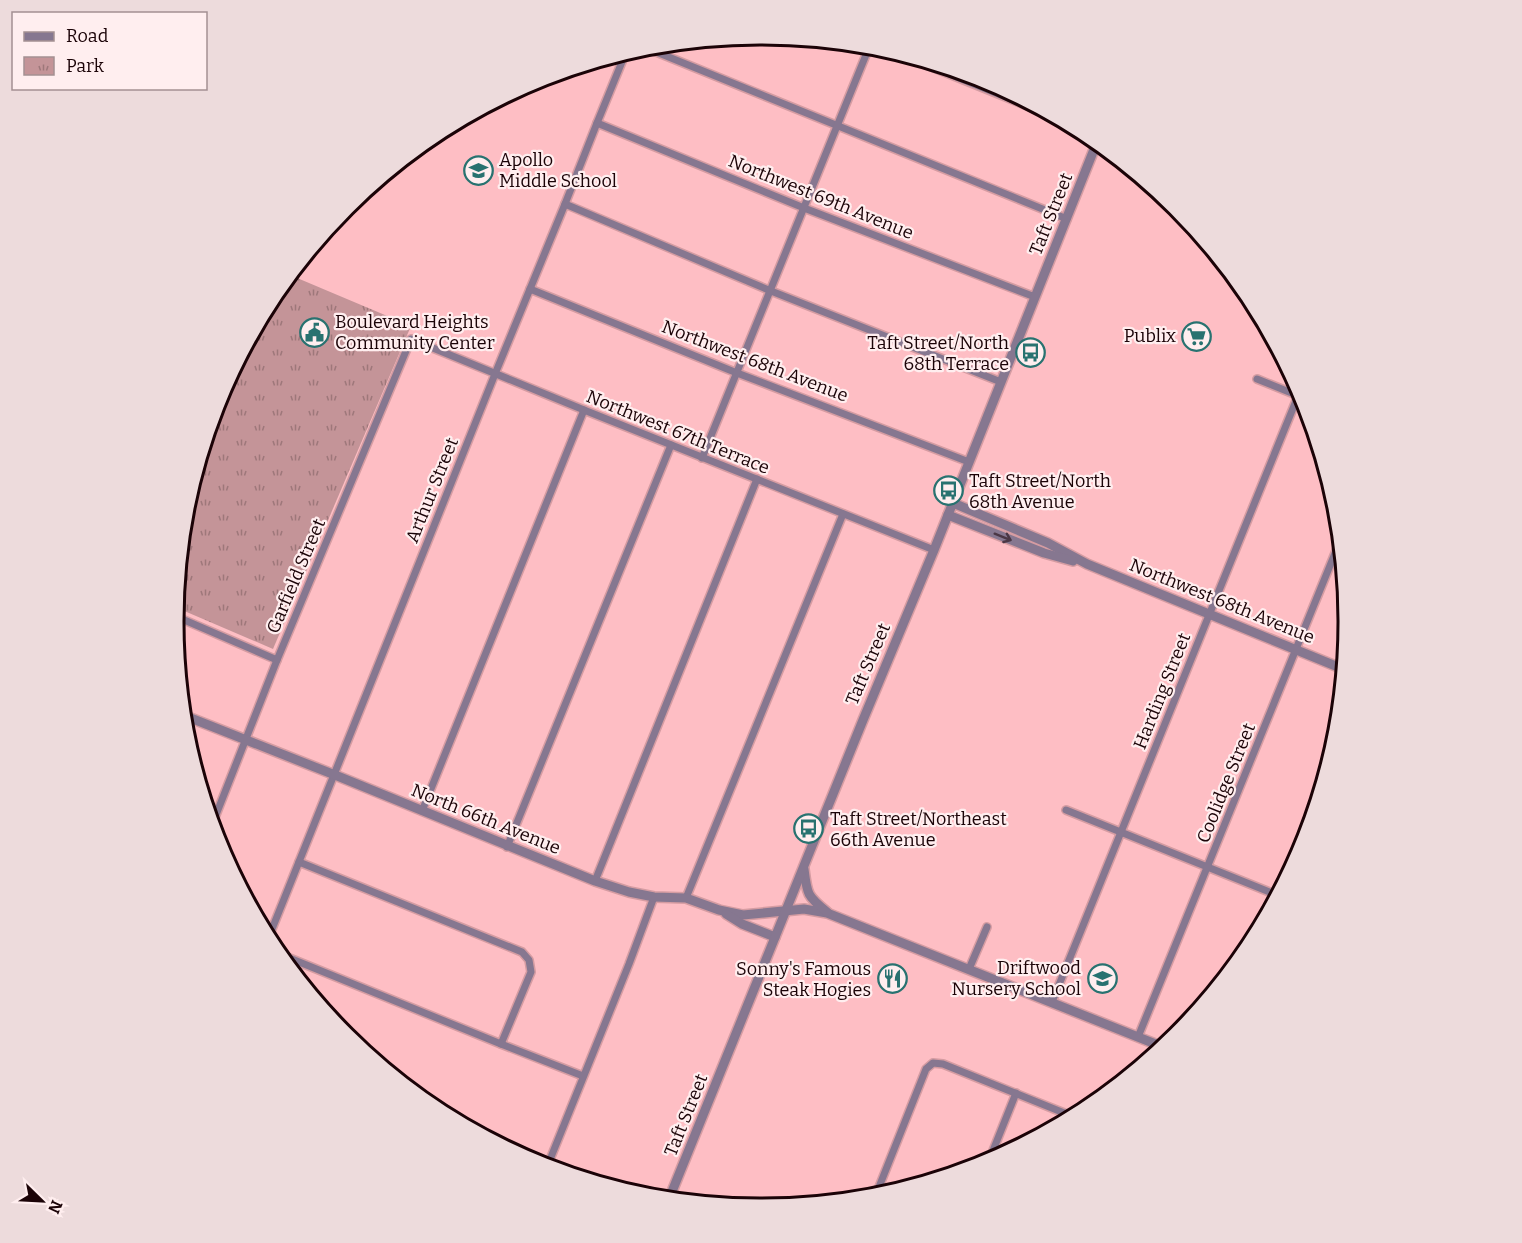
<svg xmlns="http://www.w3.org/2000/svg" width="1522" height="1243" viewBox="0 0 1522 1243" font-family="Bitter,serif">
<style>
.park{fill:url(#park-tufts)}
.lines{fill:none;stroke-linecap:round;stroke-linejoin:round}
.minor-casing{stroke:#d59ca2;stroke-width:10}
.tertiary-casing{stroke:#d59ca2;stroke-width:12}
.minor{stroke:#867790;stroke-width:7}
.tertiary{stroke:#867790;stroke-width:9}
.oneway{stroke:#4b3745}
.labels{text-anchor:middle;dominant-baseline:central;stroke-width:4.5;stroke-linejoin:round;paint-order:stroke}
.poi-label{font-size:18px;fill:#1b0307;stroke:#ffeeef;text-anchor:start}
.street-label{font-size:18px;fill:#1b0307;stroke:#ffeeef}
.rim{fill:none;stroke:#1b0307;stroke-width:3}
</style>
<defs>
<pattern id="park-tufts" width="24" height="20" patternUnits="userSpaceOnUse" patternTransform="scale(1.5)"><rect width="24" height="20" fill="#c49498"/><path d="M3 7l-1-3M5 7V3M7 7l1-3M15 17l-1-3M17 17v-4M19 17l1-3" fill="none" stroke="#9e777a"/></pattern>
</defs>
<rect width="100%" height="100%" fill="#febec4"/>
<g class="park">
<path d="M346 207 333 236 325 232Z"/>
<path d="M290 275 411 326 273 649 175 607 185 507 219 397 273 295Z"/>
</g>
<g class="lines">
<defs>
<g id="minor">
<path d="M644 47 1067 219"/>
<path d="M890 50 1062 120"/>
<path d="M597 123 804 208 1035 297"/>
<path d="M565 204 771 291 1001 382"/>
<path d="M530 289 737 373 969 462"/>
<path d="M1257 379 1304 398"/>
<path d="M702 458 870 45"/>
<path d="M175 616 277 660"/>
<path d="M1066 810 1277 895"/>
<path d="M422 811 584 410"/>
<path d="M212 825 277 660 411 339 584 410 934 550"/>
<path d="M507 847 671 445"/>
<path d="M299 862 522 952 529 960 531 972 501 1044"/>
<path d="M595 881 757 479"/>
<path d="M686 898 843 514"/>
<path d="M268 939 495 374 565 204 597 123 626 52"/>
<path d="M277 953 501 1044 583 1076"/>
<path d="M969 969 987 927"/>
<path d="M1052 1002 1300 391"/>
<path d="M1138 1037 1340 541"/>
<path d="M499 1144 548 1163"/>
<path d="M988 1163 1016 1093"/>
<path d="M547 1167 629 964 654 897"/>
<path d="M875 1197 926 1069 933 1063 943 1064 1074 1117"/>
</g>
<g id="tertiary">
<path d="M953 503 1048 543 1087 564 1343 669"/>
<path d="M948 515 1044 553 1073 561"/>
<path d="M183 715 335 775 595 881 629 892 654 897 686 898 719 910 743 915 804 909 827 913 1163 1047"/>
<path d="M804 869C807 894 807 896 827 912"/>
<path d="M726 914 742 924 775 937"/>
<path d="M669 1199 863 720 934 550 1097 142"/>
</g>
</defs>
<use href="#minor" class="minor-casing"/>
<use href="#tertiary" class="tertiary-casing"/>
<use href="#minor" class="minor"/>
<use href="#tertiary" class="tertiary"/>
</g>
<defs><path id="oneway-shaft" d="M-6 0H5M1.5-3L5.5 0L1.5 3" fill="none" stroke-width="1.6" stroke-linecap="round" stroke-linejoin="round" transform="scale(1.5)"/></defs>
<use class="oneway" href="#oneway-shaft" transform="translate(1003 537) rotate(22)"/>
<defs>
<symbol id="school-ring" viewBox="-11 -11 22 22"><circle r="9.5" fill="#ffeeef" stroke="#287270" stroke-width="1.5"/><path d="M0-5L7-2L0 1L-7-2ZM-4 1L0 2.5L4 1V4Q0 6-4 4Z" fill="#287270"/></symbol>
<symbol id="civic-ring" viewBox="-11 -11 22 22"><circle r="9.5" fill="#ffeeef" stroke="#287270" stroke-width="1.5"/><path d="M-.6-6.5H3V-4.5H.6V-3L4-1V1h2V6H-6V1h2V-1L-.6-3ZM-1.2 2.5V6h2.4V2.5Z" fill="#287270"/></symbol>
<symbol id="supermarket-ring" viewBox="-11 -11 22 22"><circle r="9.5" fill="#ffeeef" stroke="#287270" stroke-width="1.5"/><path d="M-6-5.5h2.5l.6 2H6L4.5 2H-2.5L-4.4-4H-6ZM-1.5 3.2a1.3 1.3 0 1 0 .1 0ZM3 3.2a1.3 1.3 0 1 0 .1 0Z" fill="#287270"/></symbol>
<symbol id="bus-ring" viewBox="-11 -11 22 22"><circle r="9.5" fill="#ffeeef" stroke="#287270" stroke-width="1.5"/><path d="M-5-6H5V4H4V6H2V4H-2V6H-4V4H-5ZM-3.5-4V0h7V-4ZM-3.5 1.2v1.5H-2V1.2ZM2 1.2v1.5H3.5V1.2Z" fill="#287270"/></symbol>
<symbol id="restaurant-ring" viewBox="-11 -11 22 22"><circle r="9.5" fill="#ffeeef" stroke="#287270" stroke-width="1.5"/><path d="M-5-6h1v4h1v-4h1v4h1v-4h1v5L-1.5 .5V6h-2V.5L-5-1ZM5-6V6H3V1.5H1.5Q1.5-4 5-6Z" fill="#287270"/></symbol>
</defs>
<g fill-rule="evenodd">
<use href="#school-ring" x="462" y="154" width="33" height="33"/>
<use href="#civic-ring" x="298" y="316" width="33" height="33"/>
<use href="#supermarket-ring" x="1180" y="320" width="33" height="33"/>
<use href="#bus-ring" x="1014" y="336" width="33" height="33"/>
<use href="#bus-ring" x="932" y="474" width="33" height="33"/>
<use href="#bus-ring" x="792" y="812" width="33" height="33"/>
<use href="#school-ring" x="1086" y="962" width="33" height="33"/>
<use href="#restaurant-ring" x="876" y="962" width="33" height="33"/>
</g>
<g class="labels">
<g class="poi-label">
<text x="499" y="160">Apollo<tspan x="499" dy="21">Middle School</tspan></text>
<text x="335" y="322">Boulevard Heights<tspan x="335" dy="21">Community Center</tspan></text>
<text x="1176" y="336" text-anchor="end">Publix</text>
<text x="1009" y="343" text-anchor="end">Taft Street/North<tspan x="1009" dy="21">68th Terrace</tspan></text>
<text x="969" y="481">Taft Street/North<tspan x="969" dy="21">68th Avenue</tspan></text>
<text x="830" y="819">Taft Street/Northeast<tspan x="830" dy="21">66th Avenue</tspan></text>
<text x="1081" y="968" text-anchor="end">Driftwood<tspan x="1081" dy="21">Nursery School</tspan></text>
<text x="871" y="969" text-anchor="end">Sonny's Famous<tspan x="871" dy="21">Steak Hogies</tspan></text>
</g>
<g class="street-label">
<text transform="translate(821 197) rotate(22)">Northwest 69th Avenue</text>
<text transform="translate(1051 214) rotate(-68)">Taft Street</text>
<text transform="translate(755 361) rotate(21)">Northwest 68th Avenue</text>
<text transform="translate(678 432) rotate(22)">Northwest 67th Terrace</text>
<text transform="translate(432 490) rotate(-68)">Arthur Street</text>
<text transform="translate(296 576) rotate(-67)">Garfield Street</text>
<text transform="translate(1222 601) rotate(22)">Northwest 68th Avenue</text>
<text transform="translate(868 664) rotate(-67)">Taft Street</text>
<text transform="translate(1162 691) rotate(-68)">Harding Street</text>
<text transform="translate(1226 783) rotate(-68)">Coolidge Street</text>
<text transform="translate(486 819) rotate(22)">North 66th Avenue</text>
<text transform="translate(686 1115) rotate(-68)">Taft Street</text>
</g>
</g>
<path d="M0 0H1522V1243H0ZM760 45H762A576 576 0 0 1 1338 621V622A576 576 0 0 1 762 1198H760A576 576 0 0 1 184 622V621A576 576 0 0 1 760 45Z" fill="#eddbdc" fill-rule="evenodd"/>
<path class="rim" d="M760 45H762A576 576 0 0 1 1338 621V622A576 576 0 0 1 762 1198H760A576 576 0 0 1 184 622V621A576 576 0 0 1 760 45Z"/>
<rect x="12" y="12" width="195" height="78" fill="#ffeeef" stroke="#a49092" stroke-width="1.5"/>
<rect x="24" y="32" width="30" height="9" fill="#867790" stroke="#a49092" stroke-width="1.5"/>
<text x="66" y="42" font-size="18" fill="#1b0307">Road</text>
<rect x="24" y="57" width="30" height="18" fill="url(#park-tufts)" stroke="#a49092" stroke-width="1.5"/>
<text x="66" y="72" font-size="18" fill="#1b0307">Park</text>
<g transform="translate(42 1201) rotate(114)" stroke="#ffeeef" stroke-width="4.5" paint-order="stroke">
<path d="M0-4.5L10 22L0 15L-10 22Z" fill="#1b0307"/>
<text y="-9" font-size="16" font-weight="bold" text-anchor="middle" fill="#1b0307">N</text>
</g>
</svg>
